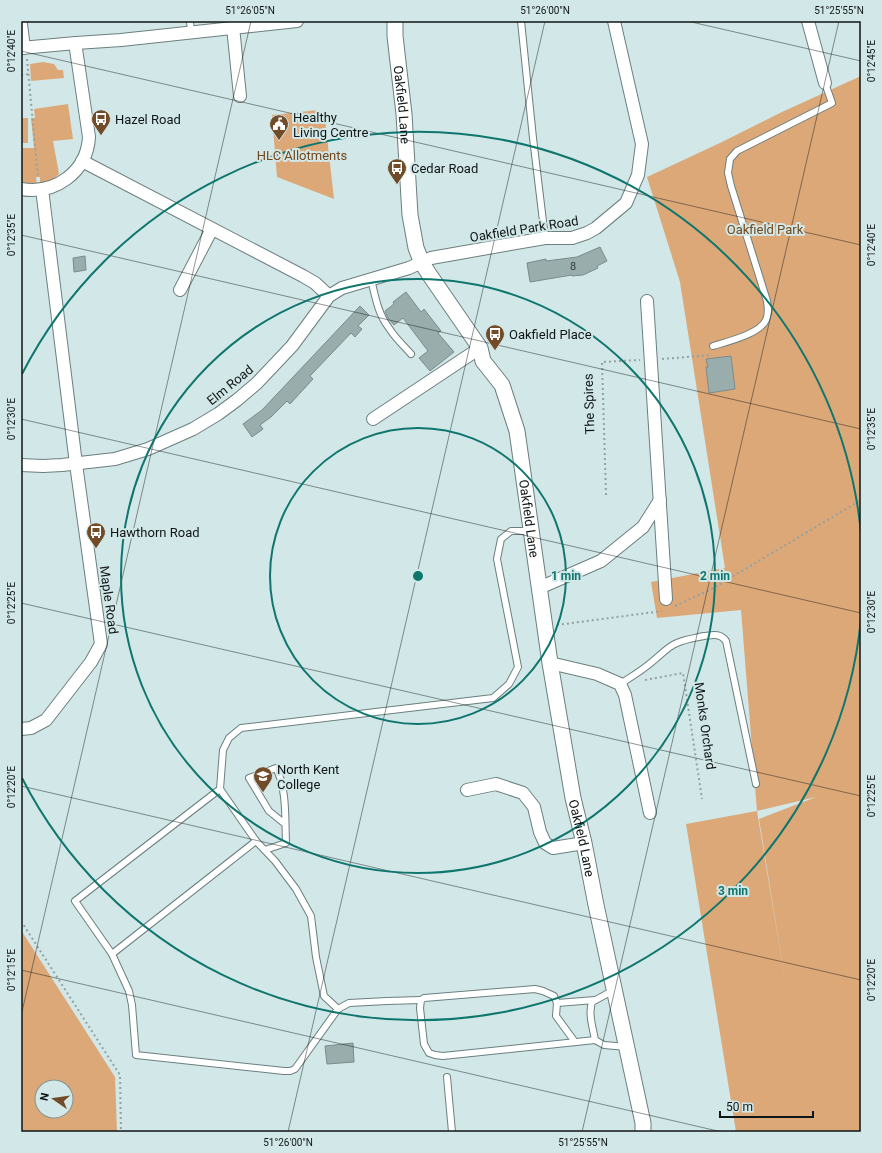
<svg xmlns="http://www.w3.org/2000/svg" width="882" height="1153" viewBox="0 0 882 1153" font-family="Roboto,sans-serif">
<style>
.green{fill:#dda878;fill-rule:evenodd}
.building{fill:#99adad;stroke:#7a8c8d}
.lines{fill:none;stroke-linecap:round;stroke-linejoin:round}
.service-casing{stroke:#6c7f7f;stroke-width:8}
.minor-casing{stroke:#6c7f7f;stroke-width:14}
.tertiary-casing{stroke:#6c7f7f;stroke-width:17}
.path{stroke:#92a2a3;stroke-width:2;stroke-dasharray:2 3;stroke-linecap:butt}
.service{stroke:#fff;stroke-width:6}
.minor{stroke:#fff;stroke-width:12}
.tertiary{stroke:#fff;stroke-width:15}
.ticks{fill:none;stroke:#0f1617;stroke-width:1;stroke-opacity:0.45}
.ring{fill:none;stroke:#0f766e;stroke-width:2}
.labels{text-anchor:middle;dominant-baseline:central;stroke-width:4;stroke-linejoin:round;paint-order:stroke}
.number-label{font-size:11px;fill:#323c3c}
.street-label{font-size:13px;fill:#0f1617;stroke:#d2e7e7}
.poi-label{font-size:13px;fill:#0f1617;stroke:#d2e7e7;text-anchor:start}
.park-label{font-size:13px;fill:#72471c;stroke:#d2e7e7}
.centre{fill:#0f766e;stroke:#d2e7e7;stroke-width:2}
.ring-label{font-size:12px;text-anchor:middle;font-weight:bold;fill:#0f766e;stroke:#d2e7e7;stroke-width:4;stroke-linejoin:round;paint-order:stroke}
.neatline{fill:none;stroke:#0f1617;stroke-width:1.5}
.ticks-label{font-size:10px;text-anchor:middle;fill:#0f1617}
</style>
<rect width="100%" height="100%" fill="#d2e7e7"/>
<g class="green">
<path d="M43 62 54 64 58 70H63L64 78 31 81 30 64Z"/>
<path d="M861 76V1132H736L686 824 757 811 741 610 657 618 651 582 725 568 680 282 647 177 722 142 782 112ZM816 797 759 819 786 986 757 811Z"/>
<path d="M68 104 73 139 53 141 59 174 51 181 40 184V177H36L37 185 21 183V148H34L31 118H35L34 109Z"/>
<path d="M318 110 325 119 334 199 277 177 272 115Z"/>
<rect x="21" y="118" width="7" height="25"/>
<path d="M21 930 115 1077 117 1132H21ZM42 1087H66V1111H42Z"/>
</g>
<g class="building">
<path d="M600 247 607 261 597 266 598 268 583 275 572 276V275L530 282 527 263 546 259V261L577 257Z"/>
<path d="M85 256 86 270 74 272 73 258Z"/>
<path d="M406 292 421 312 424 309 441 331 438 333 454 352 430 371 419 358 428 351 403 318 394 325 388 318 385 311 394 304 393 302Z"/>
<path d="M360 306 369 315 358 326 362 329 355 337 351 333 310 376 313 379 290 404 287 401 271 417 260 425 263 429 252 437 243 424 262 410Z"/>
<path d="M731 356 735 389 709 393 706 367H708L706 359Z"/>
<path d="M353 1043 354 1062 327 1064 325 1046Z"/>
</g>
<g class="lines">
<defs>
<g id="service">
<path d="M190 21 191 32"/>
<path d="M521 21 533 138 545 238"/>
<path d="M371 279C375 296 378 314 389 328 395 338 404 346 411 354"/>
<path d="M713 346C726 342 760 334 766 320 769 314 768 308 767 301L731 186 728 173 730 159 737 151 832 103 825 83"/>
<path d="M620 684C631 677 643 670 653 661 661 655 667 647 677 643 686 639 695 638 704 636 713 635 720 633 726 641L756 784"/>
<path d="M220 789 256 841 275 861 296 889 311 916 316 957 324 996 338 1009"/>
<path d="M256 841 112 954 75 901 220 789 223 750 229 738 241 728 493 698 509 684 518 667 497 559 501 539 511 531H531"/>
<path d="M265 850 286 843C285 820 287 788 276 768L249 778 269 811 285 824"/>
<path d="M112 954 129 991 132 1005 136 1055 284 1071H290L295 1069 338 1009 349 1003 387 1001 421 1000"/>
<path d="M614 990 592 1002C588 1014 593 1028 595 1040L604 1045 627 1047"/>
<path d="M557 1003 556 1016 575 1042"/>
<path d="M595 1040 443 1056 435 1055 429 1053 424 1044 420 1008 421 1000 424 998 535 989 543 991 554 996 557 1003 595 1000"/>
<path d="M447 1077 452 1132"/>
</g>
<g id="minor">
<path d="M808 21 825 83"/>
<path d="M21 24 24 48"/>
<path d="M233 27 240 96"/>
<path d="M21 48 76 43 121 40 297 21"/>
<path d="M82 161 303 276 315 283 329 296"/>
<path d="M21 189C55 195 87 172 89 137L76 49V43"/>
<path d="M180 290 212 229"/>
<path d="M647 301 666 599"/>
<path d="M373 419 480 348"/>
<path d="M21 465 43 466 62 465 115 459 148 449 193 429 218 414 237 400 257 383 292 346 329 296 342 288 409 268 431 258 545 238H572L587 233 596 228 626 203 638 175 642 144 614 21"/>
<path d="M539 588 601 561 643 527 660 500"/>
<path d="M550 663 597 674 620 684 625 695 650 813"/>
<path d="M21 729 31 728 46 720 91 662 101 644 76 464 42 189"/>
<path d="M467 790 496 784 523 793 534 807 540 832 545 843 553 848 584 843"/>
</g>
<g id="tertiary">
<path id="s1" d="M395 21V36L404 114 410 215 416 248 422 263 429 274 480 348 483 361 502 385 517 431 550 663 573 798 584 843 596 905 643 1123V1132"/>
</g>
</defs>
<use href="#service" class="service-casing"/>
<use href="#minor" class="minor-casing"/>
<use href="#tertiary" class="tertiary-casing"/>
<g class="path">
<path d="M27 59 38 178"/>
<path d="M21 75 29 74"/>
<path d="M662 359 712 355"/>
<path d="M606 495 602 362 640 360"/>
<path d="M675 606 710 590 861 500"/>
<path d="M557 625 662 611"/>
<path d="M645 680 683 673 702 799"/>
<path d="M21 921 120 1075 121 1132"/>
</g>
<use href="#service" class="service"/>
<use href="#minor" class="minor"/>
<use href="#tertiary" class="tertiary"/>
</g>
<path class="ticks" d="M687 21 861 61M21 51 861 245M21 235 861 429M21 419 861 613M21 603 861 796M21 786 861 980M21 970 722 1132M21 1016 251 21M288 1132 545 21M582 1132 839 21"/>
<g class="ring">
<circle cx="418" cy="576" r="148"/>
<circle cx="418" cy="576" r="297"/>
<path d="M861 619A445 445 0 0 1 22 778M22 374A445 445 0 0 1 861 533"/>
</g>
<defs>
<symbol id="bus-pin" viewBox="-11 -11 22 30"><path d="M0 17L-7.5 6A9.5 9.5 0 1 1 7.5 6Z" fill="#724c28" stroke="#d2e7e7"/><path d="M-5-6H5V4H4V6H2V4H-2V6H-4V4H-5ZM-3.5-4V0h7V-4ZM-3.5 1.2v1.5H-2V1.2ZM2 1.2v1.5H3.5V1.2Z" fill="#fff"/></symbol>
<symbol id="civic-pin" viewBox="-11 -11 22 30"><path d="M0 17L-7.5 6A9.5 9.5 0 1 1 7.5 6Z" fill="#724c28" stroke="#d2e7e7"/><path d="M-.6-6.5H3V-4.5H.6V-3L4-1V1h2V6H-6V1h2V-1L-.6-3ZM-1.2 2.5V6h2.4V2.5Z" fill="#fff"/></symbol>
<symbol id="university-pin" viewBox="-11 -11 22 30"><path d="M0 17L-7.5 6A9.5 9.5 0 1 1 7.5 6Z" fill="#724c28" stroke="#d2e7e7"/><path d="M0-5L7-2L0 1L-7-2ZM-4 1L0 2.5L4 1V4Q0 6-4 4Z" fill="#fff"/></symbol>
</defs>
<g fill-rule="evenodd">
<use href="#bus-pin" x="90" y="108" width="22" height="30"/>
<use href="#civic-pin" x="268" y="113" width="22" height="30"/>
<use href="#bus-pin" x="386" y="157" width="22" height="30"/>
<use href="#bus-pin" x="484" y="323" width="22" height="30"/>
<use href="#bus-pin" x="85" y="521" width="22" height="30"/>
<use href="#university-pin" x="252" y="765" width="22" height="30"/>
</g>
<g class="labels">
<g class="number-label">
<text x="573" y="266">8</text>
</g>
<g class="street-label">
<text stroke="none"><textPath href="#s1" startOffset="84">Oakfield Lane</textPath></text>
<text transform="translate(524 229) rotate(-9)">Oakfield Park Road</text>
<text transform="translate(230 385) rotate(-39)">Elm Road</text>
<text transform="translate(589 404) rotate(-92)">The Spires</text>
<text stroke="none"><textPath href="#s1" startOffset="528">Oakfield Lane</textPath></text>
<text transform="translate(109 600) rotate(82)">Maple Road</text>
<text transform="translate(705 726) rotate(82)">Monks Orchard</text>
<text stroke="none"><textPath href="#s1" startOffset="852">Oakfield Lane</textPath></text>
</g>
<g class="poi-label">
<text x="293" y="117">Healthy<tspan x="293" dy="15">Living Centre</tspan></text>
<text x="115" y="119">Hazel Road</text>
<text x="411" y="168">Cedar Road</text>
<text x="509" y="334">Oakfield Place</text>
<text x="110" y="532">Hawthorn Road</text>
<text x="277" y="769">North Kent<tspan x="277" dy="15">College</tspan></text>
</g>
<g class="park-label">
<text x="302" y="155">HLC Allotments</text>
<text x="765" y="229">Oakfield Park</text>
</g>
</g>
<circle cx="418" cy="576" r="6" class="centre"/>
<g class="ring-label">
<text x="566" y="580">1 min</text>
<text x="715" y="580">2 min</text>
<text x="733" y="895">3 min</text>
</g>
<rect width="882" height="1153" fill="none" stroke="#d2e7e7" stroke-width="44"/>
<g transform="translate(54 1099) rotate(283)"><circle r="19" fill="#d2e7e7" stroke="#849394"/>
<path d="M0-3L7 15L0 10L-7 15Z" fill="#724c28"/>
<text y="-6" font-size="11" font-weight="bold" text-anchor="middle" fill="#0f1617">N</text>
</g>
<path d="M720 1111v6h93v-6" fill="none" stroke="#0f1617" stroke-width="2"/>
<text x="726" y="1111" font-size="12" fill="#0f1617" stroke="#d2e7e7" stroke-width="3" paint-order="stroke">50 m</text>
<rect x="22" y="22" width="838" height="1109" class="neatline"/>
<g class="ticks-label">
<text x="250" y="14">51°26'05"N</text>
<text x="545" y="14">51°26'00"N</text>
<text x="839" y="14">51°25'55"N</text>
<text transform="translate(11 51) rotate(-90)" y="4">0°12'40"E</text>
<text transform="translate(871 61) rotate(-90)" y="4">0°12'45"E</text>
<text transform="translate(11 235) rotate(-90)" y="4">0°12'35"E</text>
<text transform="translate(871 245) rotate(-90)" y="4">0°12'40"E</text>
<text transform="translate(11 419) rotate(-90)" y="4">0°12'30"E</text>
<text transform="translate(871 429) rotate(-90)" y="4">0°12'35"E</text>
<text transform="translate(11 603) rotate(-90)" y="4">0°12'25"E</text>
<text transform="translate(871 612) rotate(-90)" y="4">0°12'30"E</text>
<text transform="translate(11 787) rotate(-90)" y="4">0°12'20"E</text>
<text transform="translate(871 796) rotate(-90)" y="4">0°12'25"E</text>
<text transform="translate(11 970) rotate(-90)" y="4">0°12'15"E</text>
<text transform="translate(871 980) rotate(-90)" y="4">0°12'20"E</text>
<text x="288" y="1146">51°26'00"N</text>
<text x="583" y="1146">51°25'55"N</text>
</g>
</svg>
